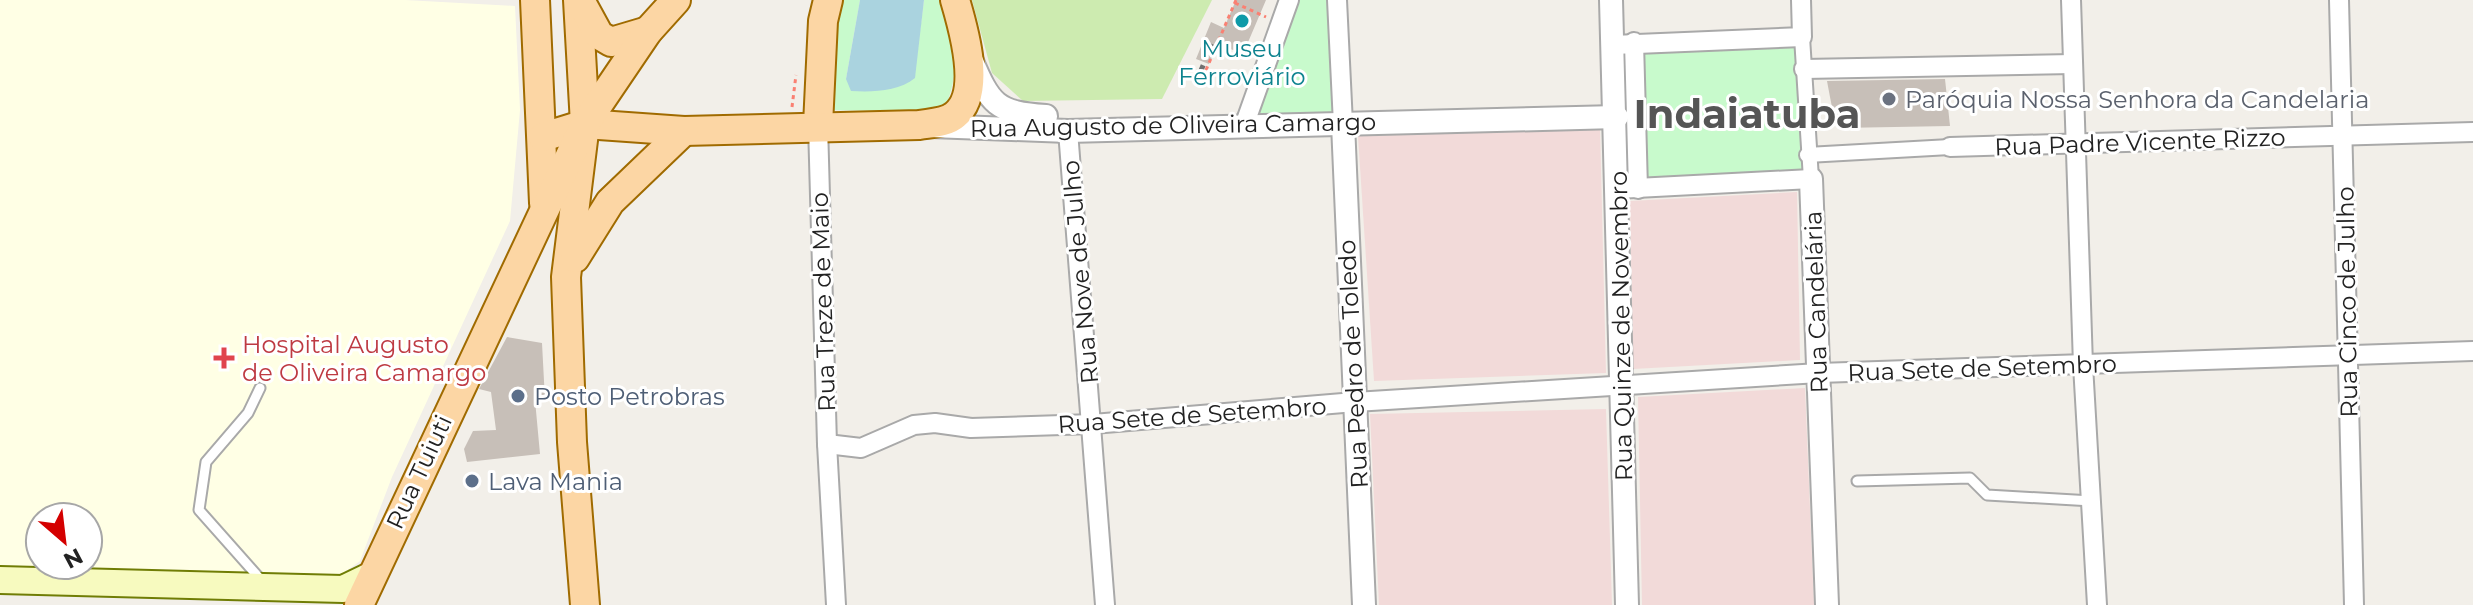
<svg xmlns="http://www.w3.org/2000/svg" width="2473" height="605" viewBox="0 0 2473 605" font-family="Montserrat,sans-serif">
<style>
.commercial{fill:#f2dad9}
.education{fill:#ffffe5;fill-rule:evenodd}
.grass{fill:#cdebb0}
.park{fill:#c8facc}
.water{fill:#aad3df}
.building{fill:#c7bfb8}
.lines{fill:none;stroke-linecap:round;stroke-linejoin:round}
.service-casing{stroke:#a9a9a9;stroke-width:13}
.pedestrian-casing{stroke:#a9a9a9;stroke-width:18}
.minor-casing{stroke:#a9a9a9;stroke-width:22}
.tertiary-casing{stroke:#a9a9a9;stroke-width:26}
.secondary-casing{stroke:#707d05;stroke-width:30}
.primary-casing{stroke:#a06b00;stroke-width:32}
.path{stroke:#fa8072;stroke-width:3;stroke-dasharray:4 4;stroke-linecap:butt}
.service{stroke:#fff;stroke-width:9}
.pedestrian{stroke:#fff;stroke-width:14}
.minor{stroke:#fff;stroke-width:18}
.tertiary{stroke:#fff;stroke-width:22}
.secondary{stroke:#f7fabf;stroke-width:26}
.primary{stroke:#fcd6a4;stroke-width:28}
.rail{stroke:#707070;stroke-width:5;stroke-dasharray:16 16;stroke-linecap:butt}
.culture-dot{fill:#0f9aa8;stroke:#fff;stroke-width:3}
.worship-dot{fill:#6b7280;stroke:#fff;stroke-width:3}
.health-dot{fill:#e0444e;stroke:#fff;stroke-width:3}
.service-dot{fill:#5c6f8a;stroke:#fff;stroke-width:3}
.labels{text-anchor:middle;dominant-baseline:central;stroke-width:6;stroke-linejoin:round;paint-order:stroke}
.culture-label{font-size:24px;fill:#0d838f;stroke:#fff}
.worship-label{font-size:24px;fill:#5b616d;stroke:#fff;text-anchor:start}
.street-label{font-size:24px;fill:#222;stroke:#fff}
.health-label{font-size:24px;fill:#be3a42;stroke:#fff;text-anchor:start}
.service-label{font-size:24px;fill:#4e5e75;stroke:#fff;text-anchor:start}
.town-label{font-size:40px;font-weight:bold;fill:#555;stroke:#fff}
</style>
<rect width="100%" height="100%" fill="#f2efe9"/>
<g class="commercial">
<path d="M1600 128 1606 373 1374 381 1358 136Z"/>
<path d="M1797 192 1800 360 1633 369 1630 201Z"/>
<path d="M1805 388 1814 605H1642L1638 397Z"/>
<path d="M1606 409 1612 605H1379L1370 414Z"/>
</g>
<path class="education" d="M0 0H405L515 6 520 110 510 221 392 477 360 561 342 574 0 572ZM40 517H88V565H40Z"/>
<path class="grass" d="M972 0H1212L1162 99 1023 101 992 73Z"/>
<g class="park">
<path d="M835 0H860L846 79 914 78 924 0H939C954 41 962 64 946 106L926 112 829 110Z"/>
<path d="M1289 0H1337L1343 124 1244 126Z"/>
<path d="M1802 37 1811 179 1638 189 1634 42Z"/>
</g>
<path class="water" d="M860 0H924L915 78C898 92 872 92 851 91L846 79Z"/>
<g class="building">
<path d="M1236 0H1266L1243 54 1218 44 1209 64 1196 59 1211 22 1224 28Z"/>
<path d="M1945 79 1950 126 1839 128 1834 118 1827 81Z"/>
<path d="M507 337 542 343 545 400H535L540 454 467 462 464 449 473 431 496 430 491 392 479 389Z"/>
</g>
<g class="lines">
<defs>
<g id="service">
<path d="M260 388 248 413 206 462 199 510 262 581"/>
<path d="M1857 481 1970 478 1987 495 2092 501"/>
</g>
<g id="pedestrian">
<path d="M1802 37 1811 179"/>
<path d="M1807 155 1950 147"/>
</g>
<g id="minor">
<path d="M1337 0 1343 124"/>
<path d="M2071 0 2083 365 2097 605"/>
<path d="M2339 0 2354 605"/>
<path d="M1634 42 1638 189"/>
<path d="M1613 45 1802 37 1801 0"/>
<path d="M1804 69 2073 64"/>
<path d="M818 125 827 444 836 605"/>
<path d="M1244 126 1289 0"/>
<path d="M1068 131 1105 605"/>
<path d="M1950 147 2473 132"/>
<path d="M1617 189 1811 179"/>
<path d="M827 444 861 448 914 425 935 423 971 428 1093 424 1355 402 1819 373 2473 351"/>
</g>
<g id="tertiary">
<path d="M1611 0 1627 605"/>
<path d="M971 59C990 104 996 113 1046 116"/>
<path d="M1343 124 1364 605"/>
<path d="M931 126 1068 131 1617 117"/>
<path d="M1811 179 1827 605"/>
</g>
<path id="secondary" d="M0 580 343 589 370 576"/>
<g id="primary">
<path d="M535 0 544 203"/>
<path d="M578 0 585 124 566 277 572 442 585 605"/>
<path d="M581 2 599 35 611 42 648 31"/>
<path d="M818 125 823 21 828 0"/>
<path d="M543 137 585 124 684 131 919 125C930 123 946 123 955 115 983 93 963 27 955 0"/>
<path d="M575 258 610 202 684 131"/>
<path d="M359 605 585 124 648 31 676 0"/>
</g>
</defs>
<use href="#service" class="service-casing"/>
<use href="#pedestrian" class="pedestrian-casing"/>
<use href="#minor" class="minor-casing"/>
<use href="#tertiary" class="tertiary-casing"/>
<use href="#secondary" class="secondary-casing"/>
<use href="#primary" class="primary-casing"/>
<g class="path">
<path d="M1235 3 1266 17"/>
<path d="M1206 70 1236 0"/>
<path d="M792 107 796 75"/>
</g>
<use href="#service" class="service"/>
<use href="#pedestrian" class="pedestrian"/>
<use href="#minor" class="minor"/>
<use href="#tertiary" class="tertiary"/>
<use href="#secondary" class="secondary"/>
<use href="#primary" class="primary"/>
<path class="rail" d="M1197 80 1212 44"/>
</g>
<circle class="culture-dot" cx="1242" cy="21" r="8"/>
<circle class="worship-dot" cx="1889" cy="99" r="8"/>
<path class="health-dot" d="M220 346h8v8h8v8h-8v8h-8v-8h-8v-8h8z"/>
<g class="service-dot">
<circle cx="518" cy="396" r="8"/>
<circle cx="472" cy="481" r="8"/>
</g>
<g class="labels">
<g class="culture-label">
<text x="1242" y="48">Museu<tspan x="1242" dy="28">Ferroviário</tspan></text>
</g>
<g class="worship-label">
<text x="1905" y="99">Paróquia Nossa Senhora da Candelaria</text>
</g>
<g class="street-label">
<text transform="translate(1173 125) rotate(-1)">Rua Augusto de Oliveira Camargo</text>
<text transform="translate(2140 142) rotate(-2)">Rua Padre Vicente Rizzo</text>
<text transform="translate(1080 272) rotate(-95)">Rua Nove de Julho</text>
<text transform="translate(823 302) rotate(-92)">Rua Treze de Maio</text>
<text transform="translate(1816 302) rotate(-92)">Rua Candelária</text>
<text transform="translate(2347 302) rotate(-91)">Rua Cinco de Julho</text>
<text transform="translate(1621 326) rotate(-91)">Rua Quinze de Novembro</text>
<text transform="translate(1353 364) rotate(-93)">Rua Pedro de Toledo</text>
<text transform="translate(1982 368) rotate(-2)">Rua Sete de Setembro</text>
<text transform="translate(1192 415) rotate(-4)">Rua Sete de Setembro</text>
<text transform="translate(419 472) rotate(-65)">Rua Tuiuti</text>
</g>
<g class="health-label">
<text x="242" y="344">Hospital Augusto<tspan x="242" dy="28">de Oliveira Camargo</tspan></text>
</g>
<g class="service-label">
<text x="534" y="396">Posto Petrobras</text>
<text x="488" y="481">Lava Mania</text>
</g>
<g class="town-label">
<text x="1747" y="113">Indaiatuba</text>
</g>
</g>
<g transform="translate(64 541) rotate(152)"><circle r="38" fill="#ffffff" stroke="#a7a7a7" stroke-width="2"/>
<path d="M0-6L14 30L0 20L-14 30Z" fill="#d40000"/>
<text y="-12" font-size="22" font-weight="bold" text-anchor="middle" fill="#222222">N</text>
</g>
</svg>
